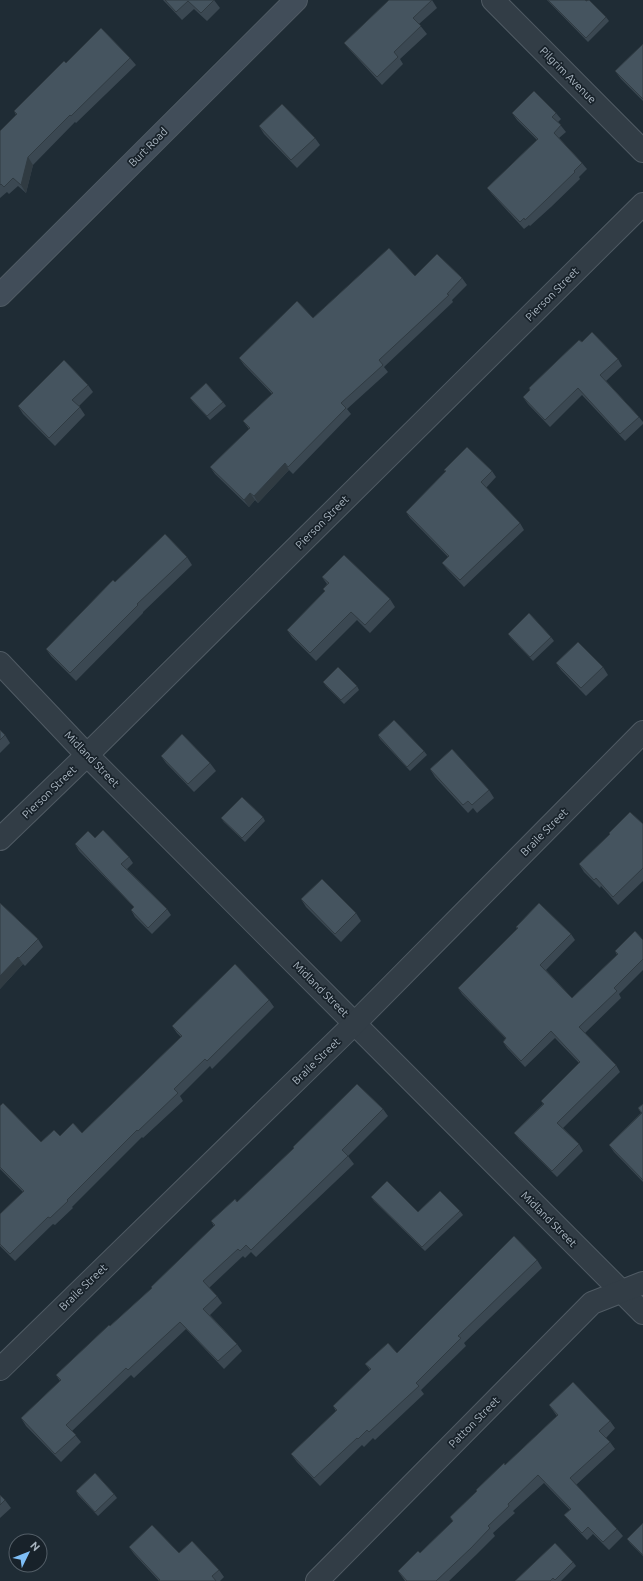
<svg xmlns="http://www.w3.org/2000/svg" width="643" height="1581" viewBox="0 0 643 1581" font-family="Ubuntu,sans-serif">
<style>
.lines{fill:none;stroke-linecap:round;stroke-linejoin:round}
.street-casing{stroke:#505b64;stroke-width:24}
.secondary-casing{stroke:#505b64;stroke-width:24}
.street{stroke:#323d46;stroke-width:22}
.secondary{stroke:#414d59;stroke-width:22}
.wall{fill:#3b4852}
.shaded-wall{fill:#303b42}
.building{fill:#45545f;stroke:#303b42}
.labels{text-anchor:middle;dominant-baseline:central;stroke-width:3.5;stroke-linejoin:round;paint-order:stroke}
.street-label{font-size:11px;fill:#acb8c3;stroke:#18222a}
</style>
<rect width="100%" height="100%" fill="#1f2c35"/>
<g class="lines">
<defs>
<g id="street">
<path d="M493 0 643 151"/>
<path d="M0 663 87 755 643 1313"/>
<path d="M0 839 87 755 643 204"/>
<path d="M0 1369 355 1023 643 732"/>
<path d="M317 1581 592 1303 643 1283"/>
</g>
<path id="secondary" d="M0 295 296 0"/>
</defs>
<use href="#street" class="street-casing"/>
<use href="#secondary" class="secondary-casing"/>
<use href="#street" class="street"/>
<use href="#secondary" class="secondary"/>
</g>
<g class="wall">
<path d="M163 0H214L220 8 207 21 194 9 182 20Z"/>
<path d="M432 0 437 8 419 24 427 34 400 59 403 64 382 85 350 50 344 43Z"/>
<path d="M547 0H585L606 17 609 21 588 42Z"/>
<path d="M643 44V101L621 79 615 71Z"/>
<path d="M130 58 136 65 76 123 75 122 33 165 26 193 18 186 9 194 7 192 0 198V131L16 115 14 111 66 63Z"/>
<path d="M512 113H556L561 119 558 122 566 132 559 138 582 163 587 169 579 177 580 179 551 207 530 226 529 225 524 229 492 194 487 188 537 140 517 120Z"/>
<path d="M259 126 315 138 320 145 297 168 264 134Z"/>
<path d="M415 276 462 278 467 285 452 300 453 302 384 367 388 372 347 409 351 414 293 474 289 470 258 503 255 500 249 507 215 474 210 467 249 429 243 421 272 394 244 365 239 358 313 318Z"/>
<path d="M582 342 618 359 622 366 606 381 639 417 643 422V424L625 441 582 395 550 427 528 404 523 397Z"/>
<path d="M88 385 93 392 79 406 85 415 55 446 23 414 18 406Z"/>
<path d="M190 398 223 402 226 406 210 420 193 402Z"/>
<path d="M444 470 492 471 496 477 486 488 520 523 524 530 464 587 447 569 442 563 448 557 410 518 406 512 446 472Z"/>
<path d="M187 557 192 565 143 612V613L76 681 51 656 46 649 115 582Z"/>
<path d="M322 577 390 599 395 607 370 633 357 620 316 661 292 637 287 630 325 592 323 589 327 584Z"/>
<path d="M508 634 551 637 554 641 533 661 511 638Z"/>
<path d="M556 663 603 667 608 675 586 696 561 670Z"/>
<path d="M323 682 357 686 359 690 344 704 326 686Z"/>
<path d="M0 730 5 735 10 743 0 753Z"/>
<path d="M378 735 424 751 427 755 410 771 380 739Z"/>
<path d="M161 756 210 763 216 771 194 792 166 763Z"/>
<path d="M430 769 489 790 494 798 477 813 473 808 468 813 435 777Z"/>
<path d="M263 817 265 821 245 842 224 822 221 818Z"/>
<path d="M643 824V881L618 905 601 886 600 888 584 872 579 864 610 834 609 833Z"/>
<path d="M95 838 129 857 133 863 127 869 167 909 171 915 152 934 135 917 131 910 134 907 79 851 75 844Z"/>
<path d="M301 899 356 913 361 921 341 942 306 907Z"/>
<path d="M0 903 38 939 43 947 25 966 23 964 0 989Z"/>
<path d="M516 927 571 934 575 940 546 970 572 998 617 955 615 951 643 940V970L619 994 621 998 585 1033 616 1065 620 1072 563 1128 579 1144 583 1151 557 1177 519 1139 514 1133 543 1104 541 1101 579 1063 555 1038 525 1067 507 1048 503 1042 506 1039 462 994 458 988 517 929Z"/>
<path d="M269 1000 274 1007 212 1069 210 1066 180 1096 183 1101 143 1138 142 1137 72 1207 73 1208 55 1225 53 1224 15 1261 0 1246V1214L23 1192 0 1169V1106L41 1142 60 1136 82 1133 181 1037 177 1033 172 1026Z"/>
<path d="M643 1104V1182L614 1152 609 1145 641 1113 638 1108Z"/>
<path d="M383 1109 388 1116 348 1156 354 1164 256 1257 251 1252 245 1258 243 1256 209 1288 217 1296 222 1303 210 1315 237 1344 242 1351 224 1369 186 1329 134 1378 131 1375 72 1431 81 1442 61 1462 26 1426 21 1418 60 1381 56 1375 110 1326 152 1288 214 1226 211 1221 237 1202Z"/>
<path d="M371 1197 418 1212 460 1211 463 1215 425 1251 374 1201Z"/>
<path d="M537 1260 542 1268 464 1343 466 1346 421 1390 424 1394 375 1440 373 1438 364 1447 362 1445 320 1486 297 1462 291 1454 336 1411 333 1406 370 1370 365 1364 397 1353Z"/>
<path d="M549 1405 610 1421 615 1428 606 1438 610 1442 615 1449 576 1485 617 1529 623 1536 609 1550 593 1534 587 1540 570 1522 564 1515 570 1510 544 1483 513 1511 515 1513 493 1533 495 1536 476 1555 449 1581H405L398 1571 420 1553 453 1521 450 1517 557 1416Z"/>
<path d="M76 1491 114 1494 117 1498 98 1516 78 1495Z"/>
<path d="M0 1495 5 1500 11 1508 0 1518Z"/>
<path d="M643 1523V1556L630 1543 627 1539Z"/>
<path d="M129 1547 179 1553 219 1570 224 1577 220 1581H159L134 1554Z"/>
<path d="M573 1562 576 1566 561 1581H515Z"/>
</g>
<g class="shaded-wall">
<path d="M28 157 33 165 26 193 21 185Z"/>
<path d="M285 463 289 470 258 503 254 496Z"/>
<path d="M250 493 255 500 249 507 244 500Z"/>
<path d="M18 957 23 964 0 989V976Z"/>
</g>
<g class="building">
<path d="M165 0H214L201 13 188 1 176 12Z"/>
<path d="M389 0H432L413 18 421 26 394 52 398 57 377 77 344 43Z"/>
<path d="M548 0H585L586 1 589 0 606 17 586 38Z"/>
<path d="M101 28 130 58 71 116 70 115 28 157 21 185 13 178 4 187 1 184 0 185V131L17 114 14 111 64 61 66 63Z"/>
<path d="M643 44V99L615 71Z"/>
<path d="M534 91 556 113 552 117 561 125 554 133 582 163 574 171 575 172 546 200 525 220 524 218 520 222 487 188 538 139 512 113Z"/>
<path d="M282 104 315 138 291 160 259 126Z"/>
<path d="M389 248 415 276 437 254 462 278 447 294 449 295 379 360 383 365 341 403 346 408 288 467 285 463 254 496 250 493 244 500 210 467 250 428 243 421 273 393 239 358 297 301 313 318Z"/>
<path d="M592 332 618 359 600 375 639 417 620 434 578 388 545 420 523 397 530 390 529 388 557 361 579 340 582 342Z"/>
<path d="M64 360 88 385 72 400 80 407 49 438 18 406Z"/>
<path d="M206 383 223 402 207 416 190 398Z"/>
<path d="M467 447 492 471 481 482 520 523 460 580 442 563 449 556 406 512 446 471 444 470Z"/>
<path d="M165 534 187 557 137 604 138 605 70 673 46 649 113 580 115 582Z"/>
<path d="M344 555 390 599 365 625 351 612 310 653 287 630 325 591 323 589 329 583 322 577Z"/>
<path d="M529 613 551 637 530 657 508 634Z"/>
<path d="M578 642 603 667 581 688 556 663Z"/>
<path d="M338 667 357 686 341 700 323 682Z"/>
<path d="M394 720 424 751 407 767 378 735Z"/>
<path d="M0 730 5 735 0 740Z"/>
<path d="M182 734 210 763 188 784 161 756Z"/>
<path d="M452 749 489 790 472 805 468 801 463 805 430 769Z"/>
<path d="M242 797 263 817 242 838 221 818Z"/>
<path d="M630 812 643 824V868L613 897 596 878 594 880 579 864 610 834 609 833Z"/>
<path d="M103 830 129 857 121 864 167 909 148 928 131 910 134 907 75 844 88 831 95 838Z"/>
<path d="M322 879 356 913 335 934 301 899Z"/>
<path d="M0 903 38 939 19 958 18 957 0 976Z"/>
<path d="M539 903 571 934 540 965 572 998 618 954 615 951 635 931 643 940V959L614 988 617 991 579 1027 616 1065 557 1123 579 1144 552 1171 514 1133 544 1104 541 1101 580 1062 551 1031 521 1061 503 1042 506 1038 458 988 518 928 516 927Z"/>
<path d="M235 964 269 1000 207 1061 205 1059 174 1089 178 1093 138 1131 137 1130 67 1200 68 1201 50 1218 48 1217 10 1254 0 1244V1214L24 1191 0 1167V1106L3 1103 41 1142 54 1130 60 1136 73 1123 82 1133 182 1036 172 1026Z"/>
<path d="M357 1084 383 1109 342 1150 348 1156 251 1250 246 1245 240 1251 238 1249 203 1281 217 1296 203 1309 237 1344 218 1361 180 1322 128 1370 126 1368 66 1425 76 1435 55 1454 21 1418 61 1380 56 1375 109 1325 110 1326 152 1288 151 1287 215 1225 211 1221 235 1199 237 1202 294 1148 293 1147Z"/>
<path d="M643 1104V1180L609 1145 642 1113 638 1108Z"/>
<path d="M387 1181 418 1212 440 1191 460 1211 422 1247 371 1197Z"/>
<path d="M514 1236 537 1260 458 1336 461 1338 416 1383 419 1386 369 1432 367 1430 358 1439 357 1438 314 1478 291 1454 337 1410 333 1406 371 1369 365 1364 388 1343 397 1353Z"/>
<path d="M573 1382 610 1421 599 1431 610 1442 570 1478 617 1529 603 1542 588 1527 582 1533 564 1515 571 1509 538 1475 508 1504 509 1506 488 1526 490 1528 471 1548 436 1581H407L398 1571 418 1551 420 1553 453 1521 450 1517 477 1491 476 1490 504 1463 505 1465 558 1415 549 1405Z"/>
<path d="M95 1473 114 1494 95 1512 76 1491Z"/>
<path d="M0 1495 5 1500 0 1505Z"/>
<path d="M643 1523V1555L627 1539Z"/>
<path d="M152 1525 179 1553 192 1541 219 1570 212 1576 216 1581H159L160 1580 129 1547Z"/>
<path d="M555 1543 573 1562 555 1580 553 1578 550 1581H515Z"/>
</g>
<g class="labels">
<g class="street-label">
<text transform="translate(568 75) rotate(45)">Pilgrim Avenue</text>
<text transform="translate(148 147) rotate(-45)">Burt Road</text>
<text transform="translate(552 294) rotate(-45)">Pierson Street</text>
<text transform="translate(322 522) rotate(-45)">Pierson Street</text>
<text transform="translate(92 759) rotate(46)">Midland Street</text>
<text transform="translate(49 792) rotate(-44)">Pierson Street</text>
<text transform="translate(544 832) rotate(-45)">Braile Street</text>
<text transform="translate(321 989) rotate(45)">Midland Street</text>
<text transform="translate(316 1061) rotate(-44)">Braile Street</text>
<text transform="translate(549 1219) rotate(45)">Midland Street</text>
<text transform="translate(83 1287) rotate(-44)">Braile Street</text>
<text transform="translate(474 1422) rotate(-45)">Patton Street</text>
</g>
</g>
<g transform="translate(28 1553) rotate(47)"><circle r="19" fill="#18222a" stroke="#535e67"/>
<path d="M0-3L7 15L0 10L-7 15Z" fill="#7ebef6"/>
<text y="-6" font-size="11" font-weight="bold" text-anchor="middle" fill="#acb8c3">N</text>
</g>
</svg>
